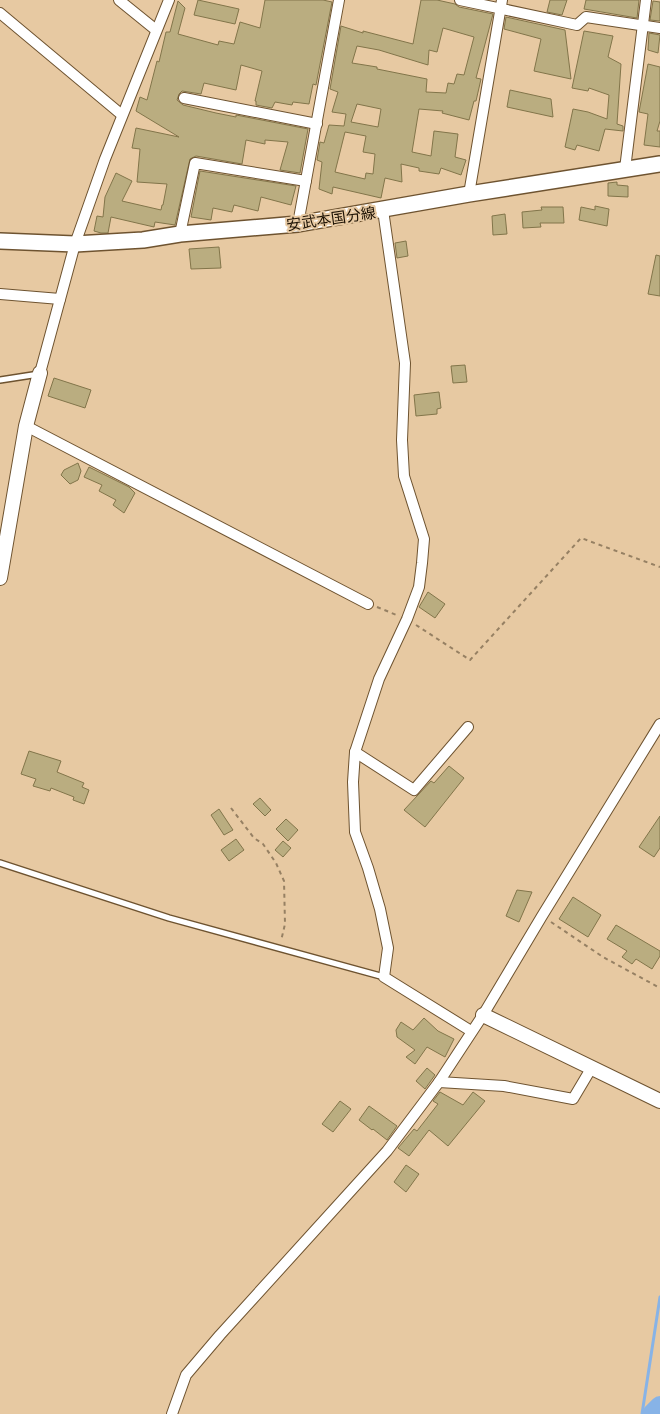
<svg xmlns="http://www.w3.org/2000/svg" width="660" height="1414" viewBox="0 0 660 1414" font-family="Lato,'Noto Sans JP',sans-serif">
<style>
.lines{fill:none;stroke-linecap:round;stroke-linejoin:round}
.stream{stroke:#87b3e7;stroke-width:3}
.river{stroke:#87b3e7;stroke-width:20}
.building{fill:#baad80;stroke:#82754a;fill-rule:evenodd}
.service-casing{stroke:#6e5330;stroke-width:8}
.minor-casing{stroke:#6e5330;stroke-width:12}
.tertiary-casing{stroke:#6e5330;stroke-width:16}
.secondary-casing{stroke:#6e5330;stroke-width:18}
.path{stroke:#968063;stroke-width:2;stroke-dasharray:4 4;stroke-linecap:butt}
.service{stroke:#fff;stroke-width:5}
.minor{stroke:#fff;stroke-width:10}
.tertiary{stroke:#fff;stroke-width:14}
.secondary{stroke:#fff;stroke-width:15}
.labels{text-anchor:middle;dominant-baseline:central;stroke-width:4;stroke-linejoin:round;paint-order:stroke}
.street-label{font-size:15px;fill:#1e1305;stroke:#e7c9a2}
</style>
<rect width="100%" height="100%" fill="#e7c9a2"/>
<g class="lines">
<path class="stream" d="M642 1414 660 1297"/>
<path class="river" d="M652 1414 660 1406"/>
</g>
<g class="building">
<path d="M198 0 239 9 235 24 194 15Z"/>
<path d="M265 0H323L332 2 316 85 313 84 309 104 293 102 292 105 275 102 272 108 256 105V101H255L262 71 241 65 236 90 204 83 201 94 182 91 179 94 177 100 183 105 216 113 236 117V115L308 129 300 173 280 170 288 142 265 140V144L246 140 242 164 196 156 190 159 175 225 155 222 154 227 111 217 108 233H101L94 231 97 216 103 217 105 197 116 173 132 181 122 201 161 210 162 205H163L167 184 137 182 140 149 132 148 136 128 179 137 136 111 140 97 147 100 157 61 159 62 166 32H170L178 1 185 8 178 34 218 45 219 41 234 44 240 22 260 28Z"/>
<path d="M421 0H437L455 4 459 7 493 14 476 78 481 79 476 101H474L469 120 442 113 443 111 419 109 412 152 431 156 434 131 458 134 455 157 466 160 461 175 441 168 439 174 419 171V168L401 164 402 182 385 178 381 198 333 187 332 194 319 189 322 162 317 160 320 142 324 143 329 125 344 126 346 114 332 112 338 92 330 89 341 26 363 33V31L413 44ZM443 28 474 37 464 75 457 74 454 84 448 83 446 93 426 92 427 79 377 69V67L352 63 357 46 379 50 428 65 429 50 437 52ZM357 104 381 109 378 127 351 122ZM345 132 366 136 363 152 375 154 373 174 366 173 365 179 335 172Z"/>
<path d="M550 0H567L562 15 547 12Z"/>
<path d="M586 0H639L637 18 584 9Z"/>
<path d="M653 1 660 2V21L650 20Z"/>
<path d="M506 17 565 30 571 79 534 71 541 39 504 29Z"/>
<path d="M584 31 613 36 608 57 621 64 617 124 623 126V131L605 129 599 151 577 145 575 150 565 147 573 109 588 112 607 119 609 95 589 88 588 91 572 88Z"/>
<path d="M649 33 660 35 658 53 648 50Z"/>
<path d="M648 64 660 67V121L657 131H660V147L644 145 648 114 639 112Z"/>
<path d="M510 90 551 99 553 117 507 107Z"/>
<path d="M200 171 296 186 291 205 261 197 258 211 234 205 232 212 213 208 211 220 191 217Z"/>
<path d="M617 182V185L628 186V197L608 196V183Z"/>
<path d="M595 206 609 209 607 226 579 220 581 207 595 210Z"/>
<path d="M541 207H563L564 223H540L541 227 523 228 522 212 542 210Z"/>
<path d="M505 214 507 234 493 235 492 216Z"/>
<path d="M406 241 408 256 397 258 395 243Z"/>
<path d="M219 247 221 268 191 269 189 249Z"/>
<path d="M656 255 660 256V296L648 294Z"/>
<path d="M465 365 467 382 453 383 451 366Z"/>
<path d="M54 378 91 390 85 408 48 396Z"/>
<path d="M439 392 441 408 437 409V414L416 416 414 395Z"/>
<path d="M78 463 81 471 78 480 70 484 61 475 64 470Z"/>
<path d="M89 467 129 487 135 493 124 513 113 505 116 500 99 491 102 485 84 477Z"/>
<path d="M428 592 445 604 435 618 419 607Z"/>
<path d="M29 751 61 761 57 772 84 783 82 787 89 790 84 804 73 800 74 797 51 788 50 791 33 786 36 779 21 774Z"/>
<path d="M449 766 464 778 425 827 404 810 431 781 434 783Z"/>
<path d="M260 798 271 810 265 816 253 804Z"/>
<path d="M219 809 233 830 224 835 211 815Z"/>
<path d="M660 816V848L654 857 639 847Z"/>
<path d="M286 819 298 830 288 841 276 829Z"/>
<path d="M236 839 244 850 229 861 221 850Z"/>
<path d="M283 841 291 848 283 857 275 850Z"/>
<path d="M517 890 532 892 519 922 506 916Z"/>
<path d="M573 897 601 915 588 937 559 919Z"/>
<path d="M616 925 660 951V956L652 969 636 959 632 964 622 957 627 951 607 939Z"/>
<path d="M424 1018 438 1031 454 1039 445 1057 427 1047 415 1064 406 1057 415 1050 397 1037 396 1030 401 1022 413 1030Z"/>
<path d="M427 1068 435 1075 425 1089 416 1081Z"/>
<path d="M440 1092 463 1105 473 1092 485 1101 448 1146 429 1130 409 1156 398 1148 414 1129 417 1131 438 1104 433 1101Z"/>
<path d="M340 1101 351 1109 333 1132 322 1124Z"/>
<path d="M369 1106 397 1126 387 1140 373 1129 372 1130 359 1120Z"/>
<path d="M406 1165 419 1174 406 1192 394 1182Z"/>
</g>
<g class="lines">
<defs>
<g id="service">
<path d="M0 380 39 374"/>
<path d="M0 863 169 918 384 977"/>
</g>
<g id="minor">
<path d="M119 0 156 30"/>
<path d="M460 0 577 25 586 17 660 28"/>
<path d="M0 13 122 115"/>
<path d="M184 98 317 124"/>
<path d="M625 169 646 0"/>
<path d="M469 194 502 0"/>
<path d="M383 210 405 363 402 440 404 476 424 539 422 563 419 587 407 619 379 679 355 752 353 782 355 832 368 868 380 909 388 948 384 977 471 1031"/>
<path d="M298 224 339 0"/>
<path d="M180 234 195 163 306 181"/>
<path d="M0 294 60 299"/>
<path d="M40 373 75 244 105 159 169 0"/>
<path d="M26 426 368 604"/>
<path d="M355 752 414 790 468 727"/>
<path d="M439 1082 504 1086 573 1099 592 1067"/>
<path d="M172 1414 186 1375 220 1335 387 1151 439 1082 483 1015 542 916 660 724"/>
</g>
<g id="tertiary">
<path d="M0 578 26 426 40 373"/>
<path d="M483 1015 660 1101"/>
</g>
<path id="secondary" d="M0 241 75 244 143 240 180 234 298 224 469 194 660 164"/>
</defs>
<use href="#service" class="service-casing"/>
<use href="#minor" class="minor-casing"/>
<use href="#tertiary" class="tertiary-casing"/>
<use href="#secondary" class="secondary-casing"/>
<g class="path">
<path d="M377 607 399 616"/>
<path d="M416 625 470 660 581 538 660 567"/>
<path d="M231 808 254 838 263 844 276 863 284 881 285 924 281 941"/>
<path d="M551 922 603 957 660 988"/>
</g>
<use href="#service" class="service"/>
<use href="#minor" class="minor"/>
<use href="#tertiary" class="tertiary"/>
<use href="#secondary" class="secondary"/>
</g>
<g class="labels">
<g class="street-label">
<text transform="translate(331 218) rotate(-8)">安武本国分線</text>
</g>
</g>
</svg>
